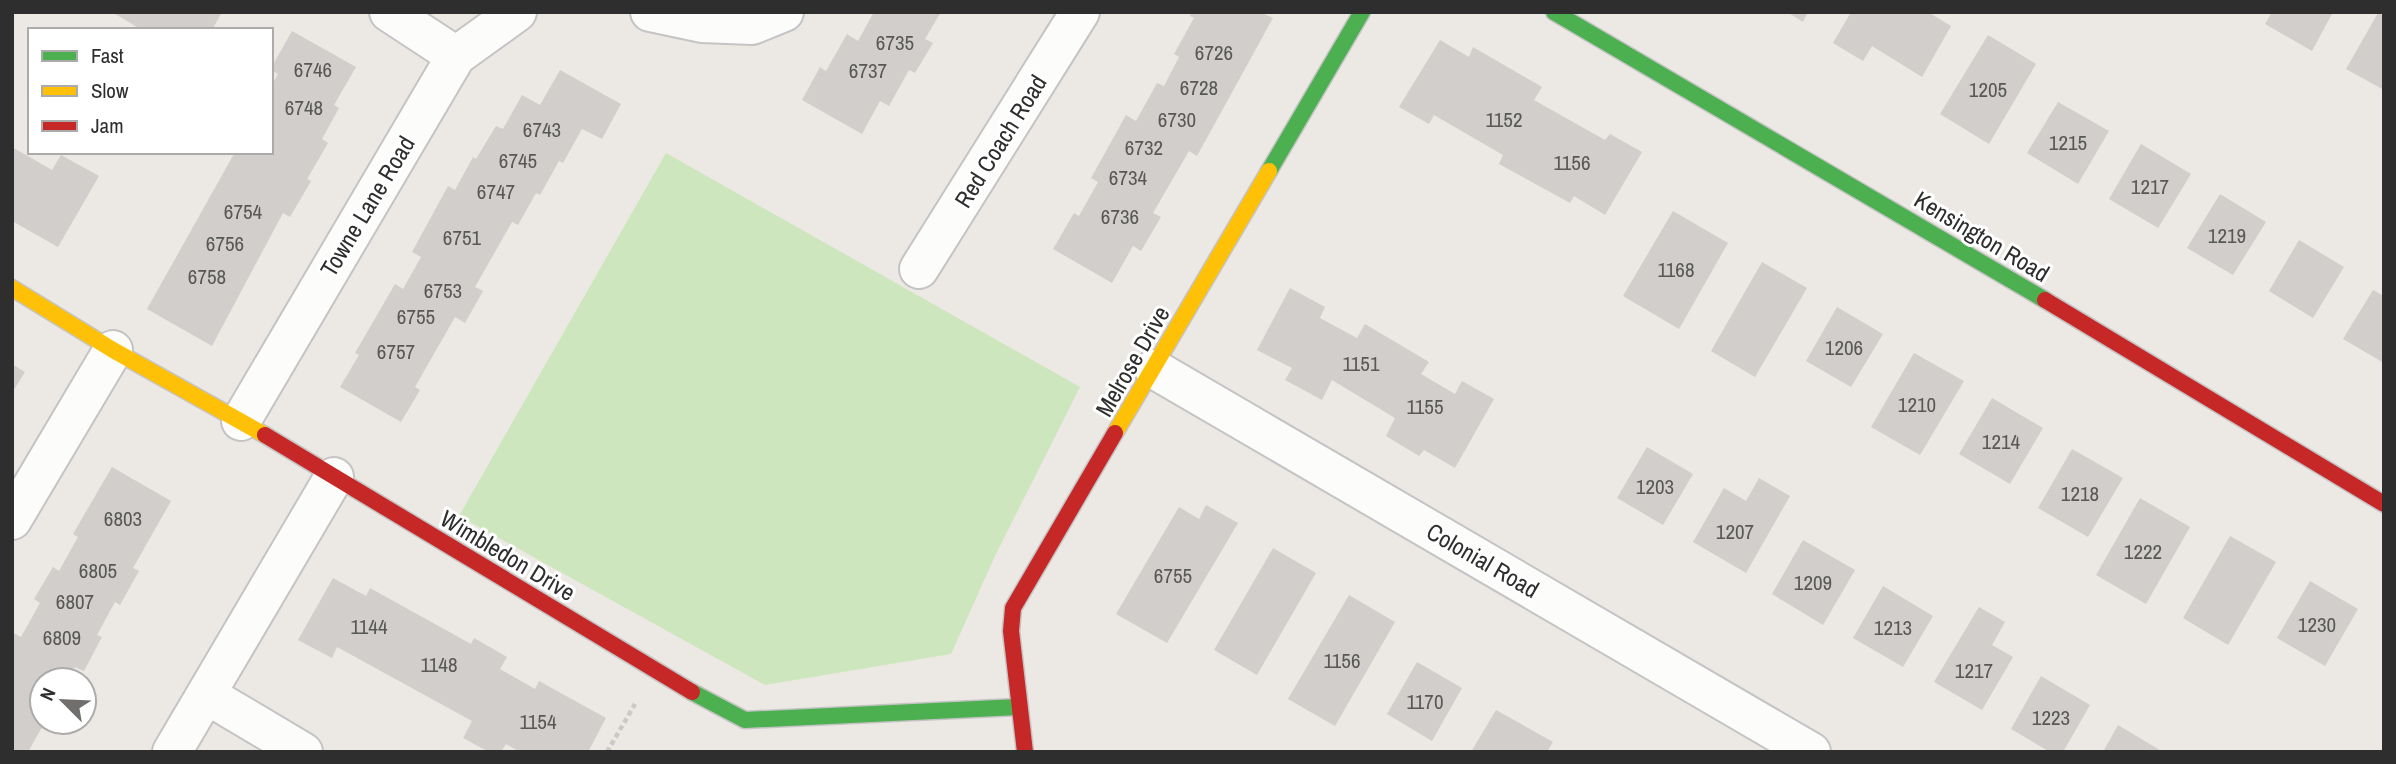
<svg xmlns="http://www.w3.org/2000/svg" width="2396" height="764" viewBox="0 0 2396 764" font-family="'Archivo Narrow',sans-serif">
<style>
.green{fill:#cee6be}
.building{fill:#d1cecb}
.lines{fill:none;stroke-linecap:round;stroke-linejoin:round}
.street-casing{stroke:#c5c4c5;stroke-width:42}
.fast-casing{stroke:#c5c4c5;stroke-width:19}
.slow-casing{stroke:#c5c4c5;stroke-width:19}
.jam-casing{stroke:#c5c4c5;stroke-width:19}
.path{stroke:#c9c9c8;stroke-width:4.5;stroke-dasharray:5 3.5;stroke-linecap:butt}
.street{stroke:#fcfcfb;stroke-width:38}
.fast{stroke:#4caf50;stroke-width:16}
.slow{stroke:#ffc107;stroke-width:16}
.jam{stroke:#c62828;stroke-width:16}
.labels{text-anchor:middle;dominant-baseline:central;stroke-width:6;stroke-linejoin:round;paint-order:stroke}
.number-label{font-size:21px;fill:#585857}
.street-label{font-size:24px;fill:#2e2e2e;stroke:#fff}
</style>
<rect width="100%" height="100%" fill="#ece8e4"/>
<path class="green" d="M666 153 1080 387 995 556 951 654 765 685 459 516Z"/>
<g class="building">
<path d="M112 12H222L212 30H142Z"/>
<path d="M874 12H941L925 39 933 43 915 73 909 70 889 106 880 101 862 134 802 100 820 67 826 71 847 34 858 41Z"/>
<path d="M1192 12H1265L1264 14 1273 18 1197 156 1189 151 1153 213 1161 217 1141 251 1133 246 1112 283 1053 249 1074 213 1079 216 1098 182 1091 178 1126 115 1136 121 1157 83 1164 86 1179 57 1174 54 1194 18 1190 16Z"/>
<path d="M1787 12H1808L1803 22Z"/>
<path d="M1851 12H1928L1951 26 1922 77 1872 46 1863 61 1833 43Z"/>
<path d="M2272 12H2333L2312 51 2265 24Z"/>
<path d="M2378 13 2384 16V90L2346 69Z"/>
<path d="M292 31 356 67 334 105 339 108 322 139 328 143 307 179 311 181 290 217 283 213 212 346 147 309 235 152H271V87L278 74 271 70V68Z"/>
<path d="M1988 35 2036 64 1989 144 1940 114Z"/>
<path d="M1440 40 1469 57 1473 47 1542 87 1534 100 1605 140 1610 134 1642 152 1605 215 1574 196 1570 203 1499 164 1503 155 1434 115 1429 124 1399 107Z"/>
<path d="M560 70 621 104 602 139 582 129 563 163 559 161 540 195 536 193 518 225 512 222 475 287 483 291 465 323 455 317 415 387 420 390 401 422 340 387 359 355 355 353 395 284 403 289 421 257 412 252 448 186 455 190 473 157 476 159 496 126 503 129 522 95 540 105Z"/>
<path d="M2058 102 2109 131 2078 184 2027 153Z"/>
<path d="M2141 144 2191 174 2158 228 2109 199Z"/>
<path d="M12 147 52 170 61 155 99 176 58 247 12 221Z"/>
<path d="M2220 194 2266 222 2233 275 2187 248Z"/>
<path d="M1673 211 1728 243 1679 329 1623 296Z"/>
<path d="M2299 240 2344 267 2313 318 2269 291Z"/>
<path d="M1762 262 1807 288 1755 377 1711 351Z"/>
<path d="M1290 288 1325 307 1320 318 1357 338 1365 324 1429 362 1421 374 1455 394 1462 381 1494 399 1455 468 1424 450 1419 456 1386 436 1395 418 1332 380 1322 400 1285 380 1292 368 1257 350Z"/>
<path d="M2373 290 2384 296V363L2343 339Z"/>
<path d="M1837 307 1883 334 1851 387 1806 361Z"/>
<path d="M1914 353 1964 381 1920 455 1871 427Z"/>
<path d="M12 364 25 372 12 393Z"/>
<path d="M1992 398 2043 428 2010 484 1959 454Z"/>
<path d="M1647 447 1693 474 1663 525 1617 498Z"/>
<path d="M2072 449 2123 478 2088 537 2038 508Z"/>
<path d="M112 467 171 501 133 568 139 571 120 605 115 602 97 635 102 637 84 671 75 667 68 680H42V722H45L28 752H12V632L21 637 40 603 34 599 53 567 59 571 78 537 73 534Z"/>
<path d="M1759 478 1790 496 1746 573 1693 542 1724 488 1746 501Z"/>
<path d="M2140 498 2190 527 2146 604 2096 575Z"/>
<path d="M1206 505 1238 523 1167 643 1116 614 1179 507 1199 519Z"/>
<path d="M2230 536 2276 562 2228 645 2183 618Z"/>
<path d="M1803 540 1855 570 1823 625 1772 594Z"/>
<path d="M1273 548 1316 573 1257 675 1214 650Z"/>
<path d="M333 578 366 596 370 588 471 644 474 638 507 657 500 669 535 689 539 681 606 718 588 752H520L506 744 501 752H489L463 738 472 721 337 647 332 658 298 640Z"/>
<path d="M2310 581 2358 609 2325 666 2277 638Z"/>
<path d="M1883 586 1933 616 1903 667 1853 638Z"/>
<path d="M1349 595 1395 622 1335 726 1288 699Z"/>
<path d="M1979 607 2005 622 1992 645 2013 657 1982 710 1934 682Z"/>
<path d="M1417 662 1462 688 1432 741 1387 714Z"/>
<path d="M2041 676 2090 705 2063 752H2050L2011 729Z"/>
<path d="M1496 710 1553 742 1547 752H1471Z"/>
<path d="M2118 725 2163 752H2103Z"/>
</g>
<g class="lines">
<defs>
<g id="street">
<path d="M389 12 456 56"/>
<path d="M650 12 702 23 752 25 784 12"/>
<path d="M919 269 1080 12"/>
<path d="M1154 369 1811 752"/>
<path d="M241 421 456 56 517 12"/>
<path d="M12 520 113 350"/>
<path d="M207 695 303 752"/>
<path d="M172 752 334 477"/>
</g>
<g id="fast">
<path d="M1554 12 2045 300"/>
<path d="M1269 171 1362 12"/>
<path d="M692 692 745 720 1019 707"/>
</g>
<g id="slow">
<path d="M12 288 113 350 265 435"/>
<path d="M1115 433 1269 171"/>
</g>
<g id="jam">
<path d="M2045 300 2384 504"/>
<path d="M265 435 692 692"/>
<path d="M1025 752 1011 631 1013 608 1115 433"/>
</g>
</defs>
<use href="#street" class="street-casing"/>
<use href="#fast" class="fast-casing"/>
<use href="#slow" class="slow-casing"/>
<use href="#jam" class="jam-casing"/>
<path class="path" d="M607 752 635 704"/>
<use href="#street" class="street"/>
<use href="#fast" class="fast"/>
<use href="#slow" class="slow"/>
<use href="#jam" class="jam"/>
</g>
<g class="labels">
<g class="number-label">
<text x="895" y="42">6735</text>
<text x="1214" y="52">6726</text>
<text x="313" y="69">6746</text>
<text x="868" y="70">6737</text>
<text x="1199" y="87">6728</text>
<text x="1988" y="89">1205</text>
<text x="304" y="107">6748</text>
<text x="1177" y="119">6730</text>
<text x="1504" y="119">1152</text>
<text x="542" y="129">6743</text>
<text x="2068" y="142">1215</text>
<text x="1144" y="147">6732</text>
<text x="518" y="160">6745</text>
<text x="1572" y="162">1156</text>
<text x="1128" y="177">6734</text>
<text x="2150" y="186">1217</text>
<text x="496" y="191">6747</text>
<text x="243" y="211">6754</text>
<text x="1120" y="216">6736</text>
<text x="2227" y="235">1219</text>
<text x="462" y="237">6751</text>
<text x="225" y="243">6756</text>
<text x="1676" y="269">1168</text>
<text x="207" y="276">6758</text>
<text x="443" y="290">6753</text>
<text x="416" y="316">6755</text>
<text x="1844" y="347">1206</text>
<text x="396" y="351">6757</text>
<text x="1361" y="363">1151</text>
<text x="1917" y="404">1210</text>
<text x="1425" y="406">1155</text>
<text x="2001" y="441">1214</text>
<text x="1655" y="486">1203</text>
<text x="2080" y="493">1218</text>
<text x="123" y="518">6803</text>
<text x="1735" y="531">1207</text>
<text x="2143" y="551">1222</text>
<text x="98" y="570">6805</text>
<text x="1173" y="575">6755</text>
<text x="1813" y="582">1209</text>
<text x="75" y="601">6807</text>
<text x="2317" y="624">1230</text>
<text x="369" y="626">1144</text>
<text x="1893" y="627">1213</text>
<text x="62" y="637">6809</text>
<text x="1342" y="660">1156</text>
<text x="439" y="664">1148</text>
<text x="1974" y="670">1217</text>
<text x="1425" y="701">1170</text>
<text x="2051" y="717">1223</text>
<text x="538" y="721">1154</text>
</g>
<g class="street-label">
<text transform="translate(1000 141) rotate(-58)">Red Coach Road</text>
<text transform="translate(367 206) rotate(-59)">Towne Lane Road</text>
<text transform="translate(1982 236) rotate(31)">Kensington Road</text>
<text transform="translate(1132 361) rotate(-60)">Melrose Drive</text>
<text transform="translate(508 555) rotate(31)">Wimbledon Drive</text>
<text transform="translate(1483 560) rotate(30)">Colonial Road</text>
</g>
</g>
<rect width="2396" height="764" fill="none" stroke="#2e2e2e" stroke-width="28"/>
<rect x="28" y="28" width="245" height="126" fill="#ffffff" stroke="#ababab" stroke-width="2"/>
<rect x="42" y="51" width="35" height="10" fill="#4caf50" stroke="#ababab" stroke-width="2"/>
<text x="91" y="63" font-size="21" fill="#2e2e2e">Fast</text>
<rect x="42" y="86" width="35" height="10" fill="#ffc107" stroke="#ababab" stroke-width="2"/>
<text x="91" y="98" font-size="21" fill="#2e2e2e">Slow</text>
<rect x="42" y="121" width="35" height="10" fill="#c62828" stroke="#ababab" stroke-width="2"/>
<text x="91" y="133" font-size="21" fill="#2e2e2e">Jam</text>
<g transform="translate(63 701) rotate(294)"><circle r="33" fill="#ffffff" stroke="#ababab" stroke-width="2"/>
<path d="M0-5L12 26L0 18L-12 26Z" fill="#706f6e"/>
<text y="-10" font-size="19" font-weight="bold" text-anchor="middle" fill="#2e2e2e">N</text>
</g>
</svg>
